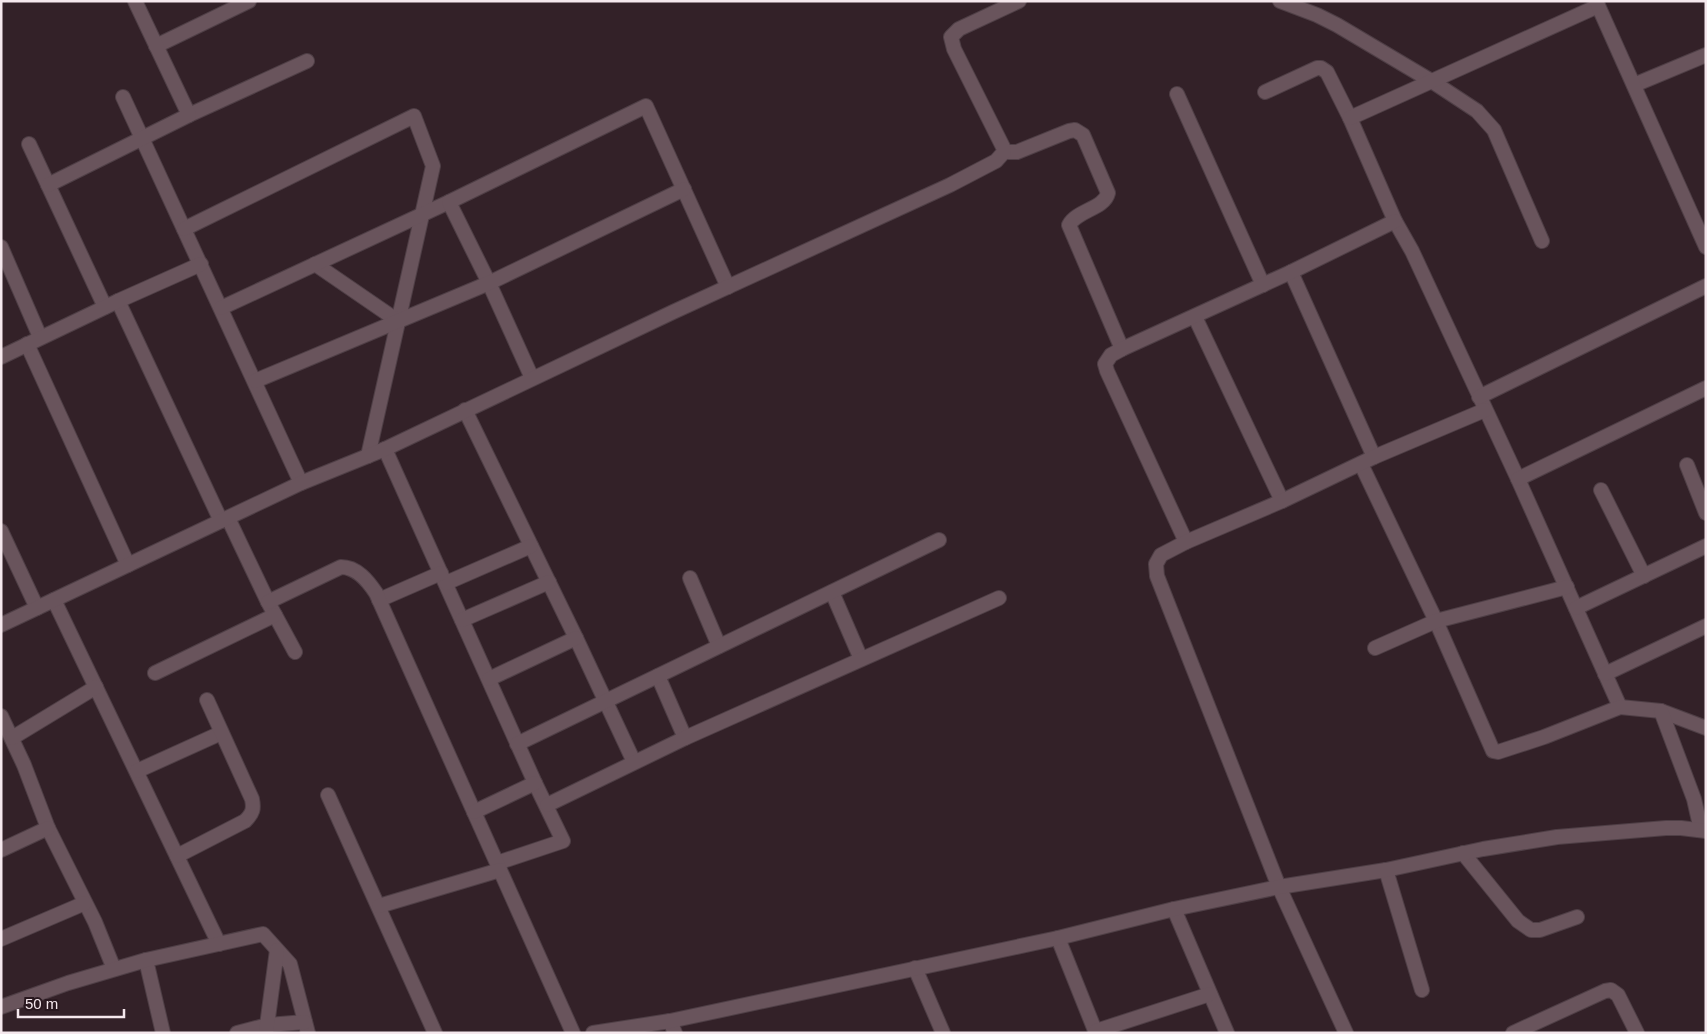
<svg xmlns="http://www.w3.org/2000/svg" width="1707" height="1034" viewBox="0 0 1707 1034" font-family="Arial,sans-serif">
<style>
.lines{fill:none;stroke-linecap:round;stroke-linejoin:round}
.minor-casing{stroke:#4f3f46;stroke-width:16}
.tertiary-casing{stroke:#4f3f46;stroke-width:16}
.minor{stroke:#69545c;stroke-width:14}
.tertiary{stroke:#69545c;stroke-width:14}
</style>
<rect width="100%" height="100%" fill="#332128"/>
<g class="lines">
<defs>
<g id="minor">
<path d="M1280 1 1317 15 1337 25 1433 82 1477 111 1494 130 1542 241"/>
<path d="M156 46 249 1"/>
<path d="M1634 85 1706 55"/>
<path d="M1265 92 1317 68H1321L1327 72 1350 118 1395 221 1412 251 1518 479 1620 707"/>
<path d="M1177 94 1263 285"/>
<path d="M123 97 301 483"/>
<path d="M189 115 307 61"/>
<path d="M1350 118 1598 6"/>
<path d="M29 144 105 307"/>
<path d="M1004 152H1017L1069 131 1075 130 1083 135 1108 193C1104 209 1077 210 1069 225L1122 349"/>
<path d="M48 185 189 115 135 1"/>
<path d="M184 229 414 116 433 166 368 456"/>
<path d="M1 247 40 337"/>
<path d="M315 264 398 321"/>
<path d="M1291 272 1374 457"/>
<path d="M118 301 221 521"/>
<path d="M221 308 449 202"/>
<path d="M1195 317 1282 501"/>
<path d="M27 344 128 565"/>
<path d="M1 357 118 301 201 264"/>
<path d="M532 378 489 283 449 202 646 106 728 287"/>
<path d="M255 381 489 283 684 189"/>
<path d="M1479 397 1706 286"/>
<path d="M465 410 576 638 634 762"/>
<path d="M385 449 535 783 563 841 497 863"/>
<path d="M1361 464 1436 621 1493 751 1498 752 1544 737 1620 707 1661 711 1706 728"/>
<path d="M1687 465 1706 513"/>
<path d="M1518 479 1706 388"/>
<path d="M1601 490 1644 576"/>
<path d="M228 518 268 602 295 652"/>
<path d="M1 531 37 608"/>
<path d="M1186 542 1107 371 1105 364 1111 355 1122 349 1291 272 1395 221"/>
<path d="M690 578 719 646"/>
<path d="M446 583 531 546"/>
<path d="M832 592 861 659"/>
<path d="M54 600 219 944"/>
<path d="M379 600 441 573"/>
<path d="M268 602 341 567C357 567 368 581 376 593L573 1033"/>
<path d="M1576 608 1706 546"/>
<path d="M462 620 549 582"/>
<path d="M1 625 301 483 385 449 673 312 950 185 996 161 1004 152 1003 147 954 49 951 37 959 29 1019 1"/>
<path d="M1375 648 1436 621 1567 587"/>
<path d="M155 673 275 615"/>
<path d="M1605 674 1706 626"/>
<path d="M658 676 685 738"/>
<path d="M489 679 576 638"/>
<path d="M1661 711 1694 799 1701 830"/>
<path d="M1 716 24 765 48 828 95 922 114 969"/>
<path d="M12 738 96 687"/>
<path d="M517 744 939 540"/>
<path d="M137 771 221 733"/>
<path d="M328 795 435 1033"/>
<path d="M547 805 685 738 999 598"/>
<path d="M474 812 535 783"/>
<path d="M1 850 48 828"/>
<path d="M1463 853 1518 921 1531 930H1540L1577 917"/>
<path d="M177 856 245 821C253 813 254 809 252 799L207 700"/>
<path d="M1386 870 1422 990"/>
<path d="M379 906 500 870"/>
<path d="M1174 909 1227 1033"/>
<path d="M1058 938 1096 1033"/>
<path d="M1 939 85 903"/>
<path d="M146 960 163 1033"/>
<path d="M915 968 943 1033"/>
<path d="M1 1007 68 983 146 960 263 934 290 964 308 1033"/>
<path d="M670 1021 675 1033"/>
<path d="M1096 1031 1210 994"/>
<path d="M237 1033 268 1025 305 1022"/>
<path d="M266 1033 277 950"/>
<path d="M1346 1033 1279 887 1157 576 1156 564 1161 555 1186 542 1282 501 1374 457 1485 410"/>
<path d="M1513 1033 1605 991 1611 990 1618 995 1637 1033"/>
</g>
<g id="tertiary">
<path d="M1596 1 1706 247"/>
<path d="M593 1033 670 1021 1058 938 1174 909 1279 887 1386 870 1483 849 1557 837 1666 828H1681L1706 831"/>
</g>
</defs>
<use href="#minor" class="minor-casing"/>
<use href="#tertiary" class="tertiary-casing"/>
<use href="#minor" class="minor"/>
<use href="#tertiary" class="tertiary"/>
</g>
<rect width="1707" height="1034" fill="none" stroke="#f5e8ed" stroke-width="5"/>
<path d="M18 1009v8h106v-8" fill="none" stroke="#f5e8ed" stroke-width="2.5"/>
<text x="25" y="1009" font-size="15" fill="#f5e8ed" stroke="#29181f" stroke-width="4" paint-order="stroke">50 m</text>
</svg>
